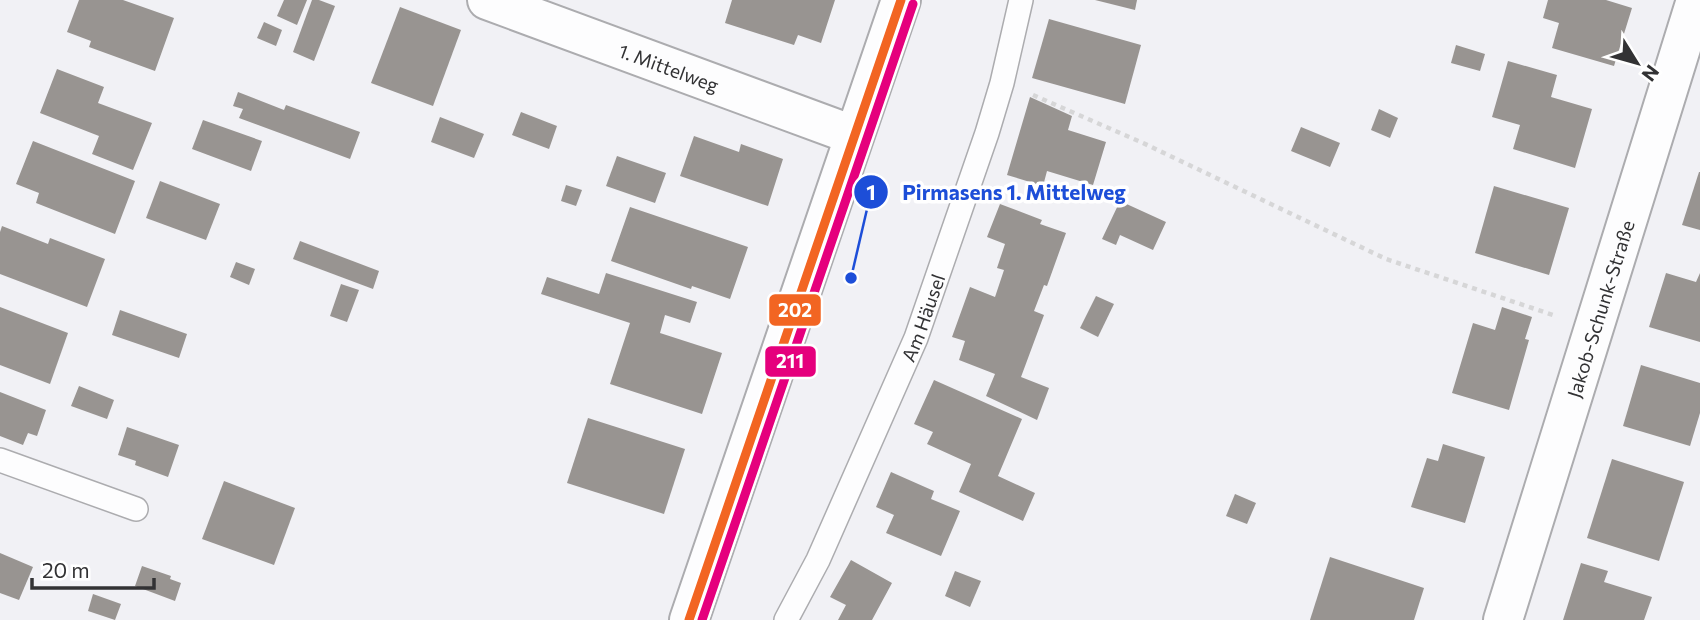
<svg xmlns="http://www.w3.org/2000/svg" width="1700" height="620" viewBox="0 0 1700 620" font-family="Commissioner,sans-serif">
<style>
.building{fill:#989491}
.lines{fill:none;stroke-linecap:round;stroke-linejoin:round}
.lane-casing{stroke:#acacaf;stroke-width:26}
.street-casing{stroke:#acacaf;stroke-width:42}
.path{stroke:#d6d6d7;stroke-width:4.5;stroke-dasharray:5 5;stroke-linecap:butt}
.lane{stroke:#fdfdfe;stroke-width:23}
.street{stroke:#fdfdfe;stroke-width:38}
.bus-1-casing{stroke:#fff;stroke-width:14}
.bus-2-casing{stroke:#fff;stroke-width:14}
.bus-1{stroke:#f26522;stroke-width:9}
.bus-2{stroke:#e5007d;stroke-width:9}
.labels{text-anchor:middle;dominant-baseline:central;stroke-width:7;stroke-linejoin:round;paint-order:stroke}
.street-label{font-size:19px;fill:#323234;stroke:#fff}
.leader{fill:none;stroke:#1d4ed8;stroke-width:2.5}
.callout-dot{fill:#1d4ed8;stroke:#fff;stroke-width:2.5}
.mark-label{font-size:21px;text-anchor:middle;font-weight:bold;fill:#fff}
.callout-label{font-size:21px;text-anchor:middle;font-weight:bold;fill:#1d4ed8;stroke:#fff;stroke-width:7;stroke-linejoin:round;paint-order:stroke}
.line-badge{stroke:#fff;stroke-width:2.5}
.badge-label{font-size:19px;text-anchor:middle;font-weight:bold;fill:#fff}
</style>
<rect width="100%" height="100%" fill="#f1f1f5"/>
<g class="building">
<path d="M79 0H123L174 18 155 71 89 47 91 41 67 32Z"/>
<path d="M284 0H307L297 25 277 16Z"/>
<path d="M312 0H319L335 6 314 61 293 52Z"/>
<path d="M732 0H835L821 43 798 35 794 45 725 23Z"/>
<path d="M1095 0H1137L1135 10Z"/>
<path d="M1548 0H1606L1632 8 1614 66 1552 48 1559 23 1543 18Z"/>
<path d="M400 7 461 30 433 106 371 83Z"/>
<path d="M1049 19 1141 45 1125 104 1032 78Z"/>
<path d="M264 22 282 30 276 46 257 38Z"/>
<path d="M1456 45 1485 54 1480 71 1451 63Z"/>
<path d="M1508 61 1557 75 1551 97 1592 109 1575 168 1513 149 1520 125 1492 117Z"/>
<path d="M57 69 104 87 98 103 152 123 133 170 92 154 99 136 40 113Z"/>
<path d="M238 92 284 110 286 105 360 132 350 159 239 118 243 109 233 106Z"/>
<path d="M1030 97 1072 116 1068 130 1106 142 1093 185 1047 171 1043 186 1007 175Z"/>
<path d="M1379 109 1398 118 1390 138 1371 130Z"/>
<path d="M521 112 557 126 549 149 512 135Z"/>
<path d="M440 117 484 134 474 158 431 142Z"/>
<path d="M203 120 262 141 251 171 192 149Z"/>
<path d="M1301 127 1340 143 1330 167 1291 151Z"/>
<path d="M694 136 739 152 741 144 783 159 768 206 680 176Z"/>
<path d="M33 141 135 181 115 234 36 203 39 193 16 184Z"/>
<path d="M617 156 666 173 655 203 606 186Z"/>
<path d="M1699 172H1700V230L1682 225Z"/>
<path d="M160 181 220 204 206 240 146 218Z"/>
<path d="M566 185 582 190 576 206 561 201Z"/>
<path d="M1494 186 1569 208 1549 275 1475 253Z"/>
<path d="M1120 201 1166 222 1153 250 1120 235 1116 245 1102 239Z"/>
<path d="M1000 204 1042 220 1040 224 1066 233 1047 286 1044 285 1034 311 1044 315 1021 377 1049 388 1037 420 986 396 995 374 959 360 965 341 952 337 970 287 995 297 1004 270 997 268 1005 244 987 237Z"/>
<path d="M630 207 748 247 730 299 692 286 691 289 611 261Z"/>
<path d="M2 226 48 244 50 238 105 259 87 307 0 274V232Z"/>
<path d="M300 241 379 271 373 289 293 259Z"/>
<path d="M236 262 255 269 249 285 230 277Z"/>
<path d="M606 273 697 302 690 323 665 315 660 333 722 353 702 414 610 384 630 323 541 294 547 277 599 294Z"/>
<path d="M1666 273 1696 282 1700 273V342L1649 327Z"/>
<path d="M341 284 359 290 347 322 330 316Z"/>
<path d="M1096 296 1114 304 1098 337 1080 328Z"/>
<path d="M0 307 68 333 50 384 0 365Z"/>
<path d="M1502 307 1532 317 1525 339 1529 340 1509 410 1452 393 1473 323 1495 330Z"/>
<path d="M120 310 187 334 179 358 112 335Z"/>
<path d="M1641 365 1700 383V413L1690 446 1623 426Z"/>
<path d="M934 380 1022 419 998 476 1035 493 1023 521 959 492 971 464 927 444 933 432 914 424Z"/>
<path d="M79 386 114 400 107 419 71 406Z"/>
<path d="M0 392 46 410 37 436 28 433 23 445 0 436Z"/>
<path d="M588 418 685 449 664 514 567 483Z"/>
<path d="M127 427 179 445 168 477 135 465 136 461 118 455Z"/>
<path d="M1443 444 1485 457 1465 523 1411 507 1427 458 1438 461Z"/>
<path d="M1612 459 1684 482 1659 561 1587 538Z"/>
<path d="M891 472 934 491 931 499 960 511 941 556 886 533 894 515 876 507Z"/>
<path d="M224 481 295 508 274 565 202 539Z"/>
<path d="M1235 494 1256 503 1247 524 1226 516Z"/>
<path d="M0 553 33 567 19 600 0 593Z"/>
<path d="M1330 557 1424 588 1414 620H1310Z"/>
<path d="M851 560 892 583 872 620H838L846 605 830 597Z"/>
<path d="M1581 563 1608 571 1604 582 1652 597 1644 620H1563Z"/>
<path d="M142 566 171 576 170 579 181 583 175 601 135 586Z"/>
<path d="M955 571 981 581 970 607 945 596Z"/>
<path d="M93 594 121 604 115 620 88 611Z"/>
</g>
<g class="lines">
<defs>
<g id="lane">
<path d="M0 460 136 509"/>
<path id="s1" d="M786 620 818 560 916 338 987 133 1002 83 1021 0"/>
</g>
<g id="street">
<path id="s2" d="M487 0 853 135"/>
<path d="M689 620 901 0"/>
<path id="s3" d="M1503 620 1696 0"/>
</g>
</defs>
<use href="#lane" class="lane-casing"/>
<use href="#street" class="street-casing"/>
<path class="path" d="M1033 95 1143 143 1386 259 1556 316"/>
<use href="#lane" class="lane"/>
<use href="#street" class="street"/>
<defs>
<path id="bus-1" d="M689 620 901 0"/>
<path id="bus-2" d="M702 620 913 4"/>
</defs>
<use href="#bus-1" class="bus-1-casing"/>
<use href="#bus-2" class="bus-2-casing"/>
<use href="#bus-1" class="bus-1"/>
<use href="#bus-2" class="bus-2"/>
</g>
<g class="labels">
<g class="street-label">
<text stroke="none"><textPath href="#s2" startOffset="194">1. Mittelweg</textPath></text>
<text stroke="none"><textPath href="#s3" startOffset="326">Jakob-Schunk-Straße</textPath></text>
<text stroke="none"><textPath href="#s1" startOffset="332">Am Häusel</textPath></text>
</g>
</g>
<path class="leader" d="M851 278L871 192"/>
<g class="callout-dot">
<circle cx="851" cy="278" r="7"/>
<circle cx="871" cy="192" r="18"/>
</g>
<g class="mark-label">
<text x="871" y="200">1</text>
</g>
<g class="callout-label">
<text x="1014" y="200">Pirmasens 1. Mittelweg</text>
</g>
<g class="line-badge">
<rect x="768" y="293" width="54" height="34" rx="7" fill="#f26522"/>
<rect x="764" y="345" width="53" height="33" rx="7" fill="#e5007d"/>
</g>
<g class="badge-label">
<text x="795" y="317">202</text>
<text x="790" y="368">211</text>
</g>
<g transform="translate(1637 63) rotate(127)" stroke="#ffffff" stroke-width="5" paint-order="stroke">
<path d="M0-5L12 26L0 18L-12 26Z" fill="#323234"/>
<text y="-10" font-size="19" font-weight="bold" text-anchor="middle" fill="#323234">N</text>
</g>
<path d="M32 578v10h122v-10" fill="none" stroke="#323234" stroke-width="3.5"/>
<text x="42" y="578" font-size="21" fill="#323234" stroke="#ffffff" stroke-width="5" paint-order="stroke">20 m</text>
</svg>
